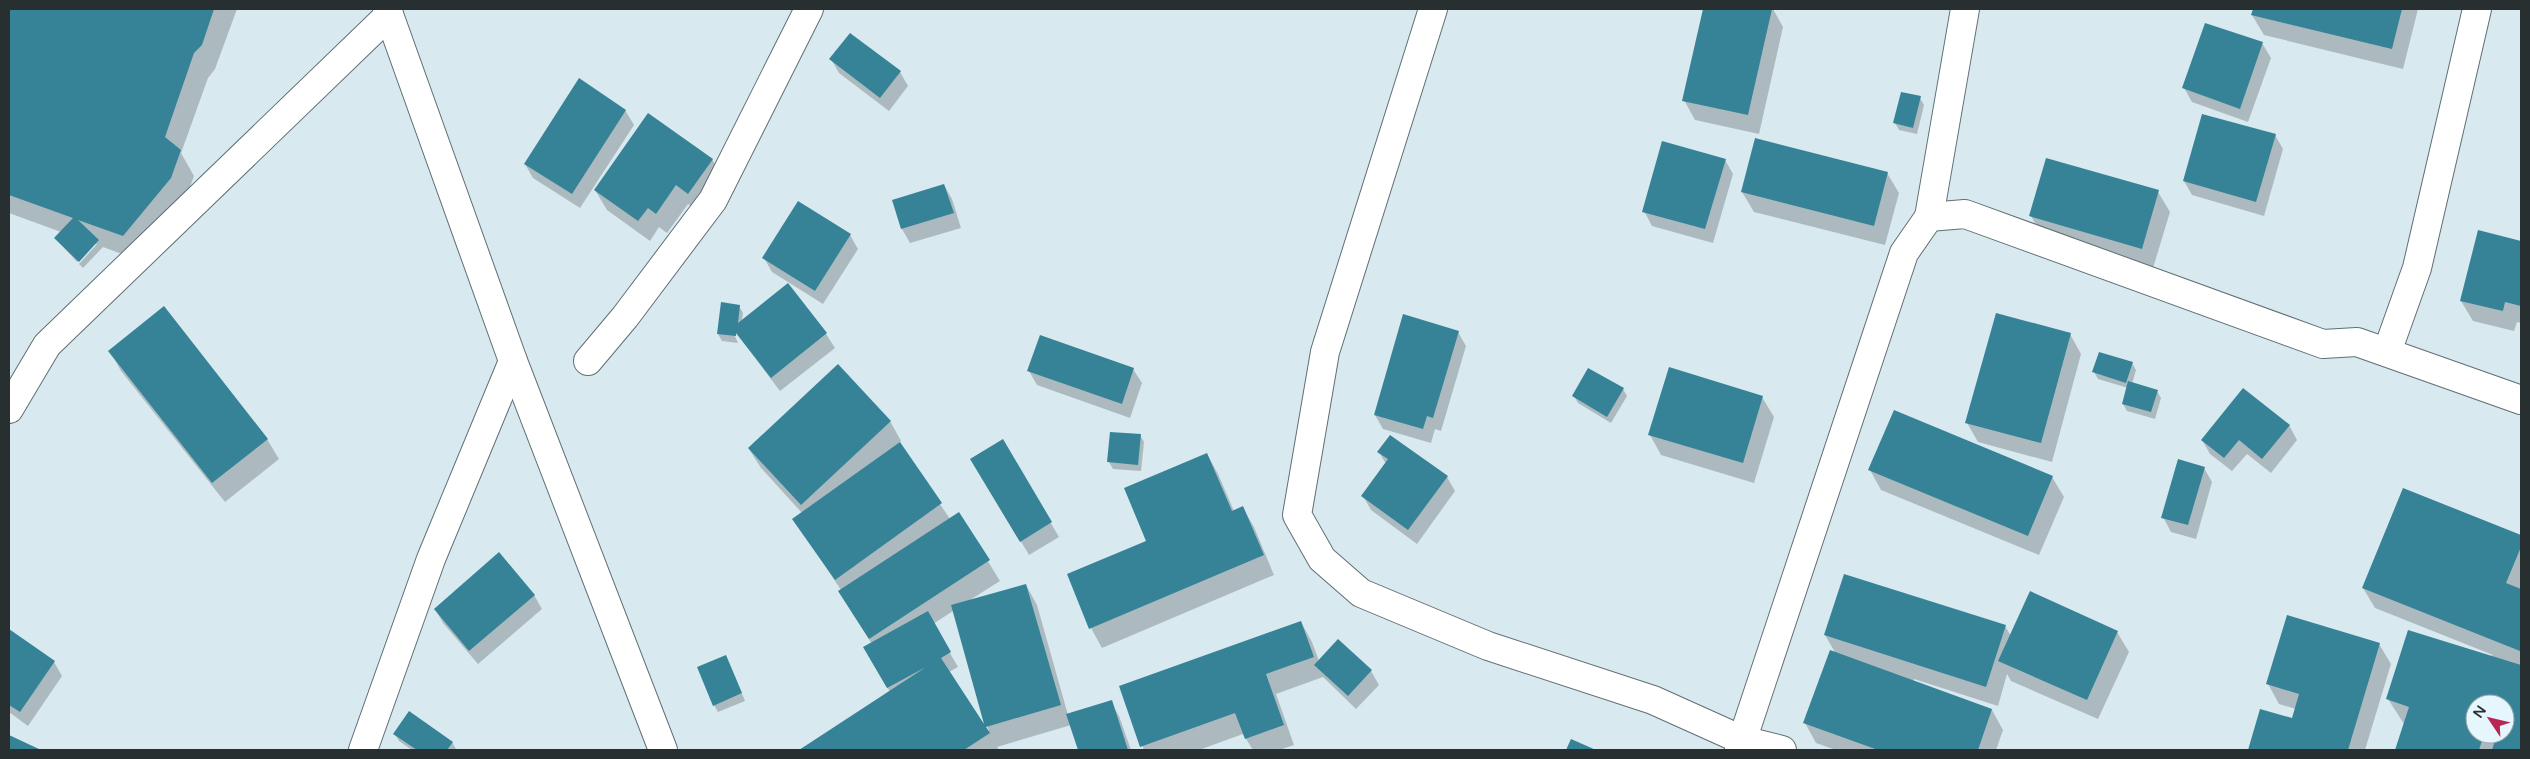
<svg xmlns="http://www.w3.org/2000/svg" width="2530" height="759" viewBox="0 0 2530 759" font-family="'Varela Round',sans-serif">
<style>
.shadow{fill:#0003;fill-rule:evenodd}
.building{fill:#368398}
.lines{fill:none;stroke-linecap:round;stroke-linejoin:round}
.minor-casing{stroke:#606f74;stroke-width:30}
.tertiary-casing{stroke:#606f74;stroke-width:30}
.minor{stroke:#fff;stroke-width:28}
.tertiary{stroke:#fff;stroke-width:28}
</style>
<rect width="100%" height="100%" fill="#d8e9ef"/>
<g class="shadow">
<path d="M9 9H237L215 69 208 78 181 153 194 176 184 203 138 260 103 247 83 268 79 264 97 244H94L77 262 55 238 61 232 9 213Z"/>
<path d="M1704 9H1773L1783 27 1759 134 1695 120 1684 100Z"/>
<path d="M2254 9H2418L2403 69 2264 35 2252 15Z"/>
<path d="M2262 43 2271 58 2248 122 2192 102 2184 88Z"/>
<path d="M831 59 900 72 908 86 889 111 839 73Z"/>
<path d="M1920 98 1924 105 1917 134 1899 130 1895 123Z"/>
<path d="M625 110 634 125 580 208 533 178 525 164Z"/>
<path d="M2275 135 2283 149 2264 216 2192 195 2184 181Z"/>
<path d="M712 159 723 179 700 213 688 204 667 233 659 227 650 241 607 210 595 190Z"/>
<path d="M1725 160 1733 174 1713 243 1652 226 1644 211Z"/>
<path d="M1887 173 1899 193 1885 245 1754 212 1742 192Z"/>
<path d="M944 185 952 199 961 228 910 243 902 229 894 201Z"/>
<path d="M2158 192 2170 212 2153 268 2042 236 2031 216Z"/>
<path d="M2479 231 2521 242V323L2517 322 2514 331 2473 321 2461 301Z"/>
<path d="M850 235 858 249 823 304 772 272 764 258Z"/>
<path d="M787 285 826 334 835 348 780 391 737 334H734L738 343 722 341 718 334 722 304 739 306 743 313 742 320Z"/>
<path d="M164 308 267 439 279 459 225 502 121 371 110 351Z"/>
<path d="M1458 332 1466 346 1441 431 1435 429 1431 443 1383 429 1375 415Z"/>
<path d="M2070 334 2081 354 2052 462 1978 442 1967 423Z"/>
<path d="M2132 363 2136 370 2132 384 2157 391 2161 398 2155 419 2127 411 2123 404 2128 388 2098 379 2094 372Z"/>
<path d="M1133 369 1142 383 1130 418 1037 385 1029 371Z"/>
<path d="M1623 389 1627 396 1611 423 1578 403 1574 396Z"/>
<path d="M1762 397 1774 417 1754 483 1661 455 1650 435Z"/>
<path d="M890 421 901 441 899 443 950 519 959 514 1000 581 970 600 1026 585 1037 605 1068 715 1111 702 1119 716 1131 750H1079L1071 725 997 747 999 750H801L890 692 865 647 872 644 851 611 841 590 794 519 802 513 761 468 749 449ZM953 611 989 732 949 672 958 667 933 624Z"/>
<path d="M2289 425 2297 440 2271 473 2247 454 2232 471 2210 454 2202 440Z"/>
<path d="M1140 435 1144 442 1141 471 1113 469 1109 462Z"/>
<path d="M1002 441 1059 537 1029 555 972 459Z"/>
<path d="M1379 452 1447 477 1455 491 1417 544 1371 510 1363 496 1386 464Z"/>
<path d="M1207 454 1218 474 1234 511 1243 508 1254 527 1274 575 1102 648 1091 628Z"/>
<path d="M2204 468 2212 482 2196 539 2171 532 2163 517Z"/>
<path d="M1870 470 2052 477 2064 497 2039 555 1881 490Z"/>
<path d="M2404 489 2521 537V750H2396L2404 724 2388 699 2493 655 2375 608 2363 588ZM2475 704H2505V734H2475Z"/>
<path d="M534 595 542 609 478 664 443 623 435 609Z"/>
<path d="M1301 622 1312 642 1319 661 1371 671 1379 685 1356 709 1323 677 1276 694 1294 745 1279 750H1253L1243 734 1199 750H1144L1121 687Z"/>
<path d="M2005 626 2011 636 2117 632 2129 652 2098 719 2011 681 2007 674 1998 706 1914 679 1913 682 1992 710 2003 730 1996 750H1836L1816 743 1805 723 1836 654 1825 635Z"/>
<path d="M9 631 54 662 62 676 28 726 9 712Z"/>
<path d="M2379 644 2391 664 2365 750H2250L2261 711 2293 720 2296 709 2279 704 2268 684Z"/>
<path d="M729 663 745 701 718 712 714 705Z"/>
<path d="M395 734 452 742 456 749 412 750 399 741Z"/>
</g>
<g class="building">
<path d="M9 9H214L202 45 194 53 165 137 181 150 171 178 123 236 78 220 99 240 79 262 54 238 73 218 9 195Z"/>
<path d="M1703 9H1772L1748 115 1682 101Z"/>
<path d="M2253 9H2402L2392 49 2251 15Z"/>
<path d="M2205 23 2263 42 2240 109 2182 88Z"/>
<path d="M850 33 901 71 880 98 829 59Z"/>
<path d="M579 78 626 110 572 194 524 164Z"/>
<path d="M1901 92 1921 96 1913 128 1893 123Z"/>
<path d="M648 113 713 159 688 194 676 185 656 214 648 208 638 221 594 190Z"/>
<path d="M2202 114 2276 134 2256 202 2183 181Z"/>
<path d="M1755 138 1888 172 1874 226 1741 192Z"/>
<path d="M1662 141 1726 159 1705 229 1642 212Z"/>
<path d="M2046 158 2159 190 2142 249 2029 216Z"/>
<path d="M944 184 954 213 901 229 892 200Z"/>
<path d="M798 201 851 234 815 291 762 258Z"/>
<path d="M2478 230 2521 241V306L2505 302 2503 311 2460 301Z"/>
<path d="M788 283 827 333 771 378 736 333V336L717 334 721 302 740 305 738 323Z"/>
<path d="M164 306 268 439 212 483 108 351Z"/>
<path d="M1996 313 2071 333 2041 443 1965 423Z"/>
<path d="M1403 314 1459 331 1433 418 1427 416 1423 429 1374 415Z"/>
<path d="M1040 335 1134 368 1122 404 1027 371Z"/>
<path d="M2099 352 2133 362 2126 383 2092 372Z"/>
<path d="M838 364 891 421 801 505 748 448Z"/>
<path d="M1669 367 1763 396 1743 463 1648 435Z"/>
<path d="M1588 368 1624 388 1607 417 1572 396Z"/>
<path d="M2128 381 2158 390 2151 412 2122 404Z"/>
<path d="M2243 388 2290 425 2262 459 2239 440 2224 458 2201 440Z"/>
<path d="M1894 410 2053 476 2028 536 1868 470Z"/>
<path d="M1110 432 1141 434 1138 465 1107 462Z"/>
<path d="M1390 435 1448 476 1408 530 1361 496 1388 459 1377 452Z"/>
<path d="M1003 439 1052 522 1020 542 970 459Z"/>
<path d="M900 442 942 503 835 580 792 519Z"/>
<path d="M1207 453 1232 511 1243 506 1264 555 1089 629 1067 574 1146 541 1124 488Z"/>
<path d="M2178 459 2205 467 2188 525 2161 518Z"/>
<path d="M2403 488 2521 535V547L2506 583 2521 589 2520 651 2362 588Z"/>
<path d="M959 512 990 560 869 639 838 591Z"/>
<path d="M499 552 535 595 469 651 434 609Z"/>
<path d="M1844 574 2006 625 1986 687 1824 635Z"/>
<path d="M1026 584 1061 705 986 727 990 733 964 750H799L926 667 887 688 863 647 928 611 951 652 941 658 984 724 951 605Z"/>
<path d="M2030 591 2118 631 2087 700 1998 661Z"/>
<path d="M2287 615 2380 643 2348 750H2248L2260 709 2292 718 2299 694 2266 684Z"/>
<path d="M1301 621 1314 657 1266 674 1284 725 1245 739 1235 713 1140 747 1119 686Z"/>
<path d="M9 629 55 661 20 712 9 705Z"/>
<path d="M2408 630 2521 665V750H2492L2497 734H2505V704H2475V734H2484L2479 750H2395L2409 707 2386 699Z"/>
<path d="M1338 639 1372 670 1348 696 1314 665Z"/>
<path d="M1830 650 1992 709 1978 750H1878L1803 723Z"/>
<path d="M726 655 742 693 713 706 697 667Z"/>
<path d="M1112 700 1128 750H1078L1066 714Z"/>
<path d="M409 711 453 742 447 750H417L393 734Z"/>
<path d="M9 735 41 750H9Z"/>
<path d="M1571 739 1596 750H1566Z"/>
</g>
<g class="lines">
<defs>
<g id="minor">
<path d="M1433 9 1325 352 1297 515 1322 559 1361 593 1488 646 1653 700 1742 740 1782 750"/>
<path d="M1929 217 1965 9"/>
<path d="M2387 352 2417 268 2477 9"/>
<path d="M588 361 625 317 713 200 809 9"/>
<path d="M9 409 47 345 389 15"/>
<path d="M363 750 431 559 513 361"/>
<path d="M1739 750 1904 253 1929 217 1965 214 2323 344 2357 342 2521 400"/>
</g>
<path id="tertiary" d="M387 9 513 361 663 750"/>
</defs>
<use href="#minor" class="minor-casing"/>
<use href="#tertiary" class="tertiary-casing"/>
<use href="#minor" class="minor"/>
<use href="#tertiary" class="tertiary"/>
</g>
<rect width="2530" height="759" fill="none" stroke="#282f31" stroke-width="20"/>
<g transform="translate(2490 719) rotate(305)"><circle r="24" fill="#e5f7fc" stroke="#99a7ab"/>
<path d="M0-4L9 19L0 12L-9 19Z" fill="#b72753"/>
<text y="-8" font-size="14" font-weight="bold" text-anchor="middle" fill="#282f31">N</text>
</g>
</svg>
